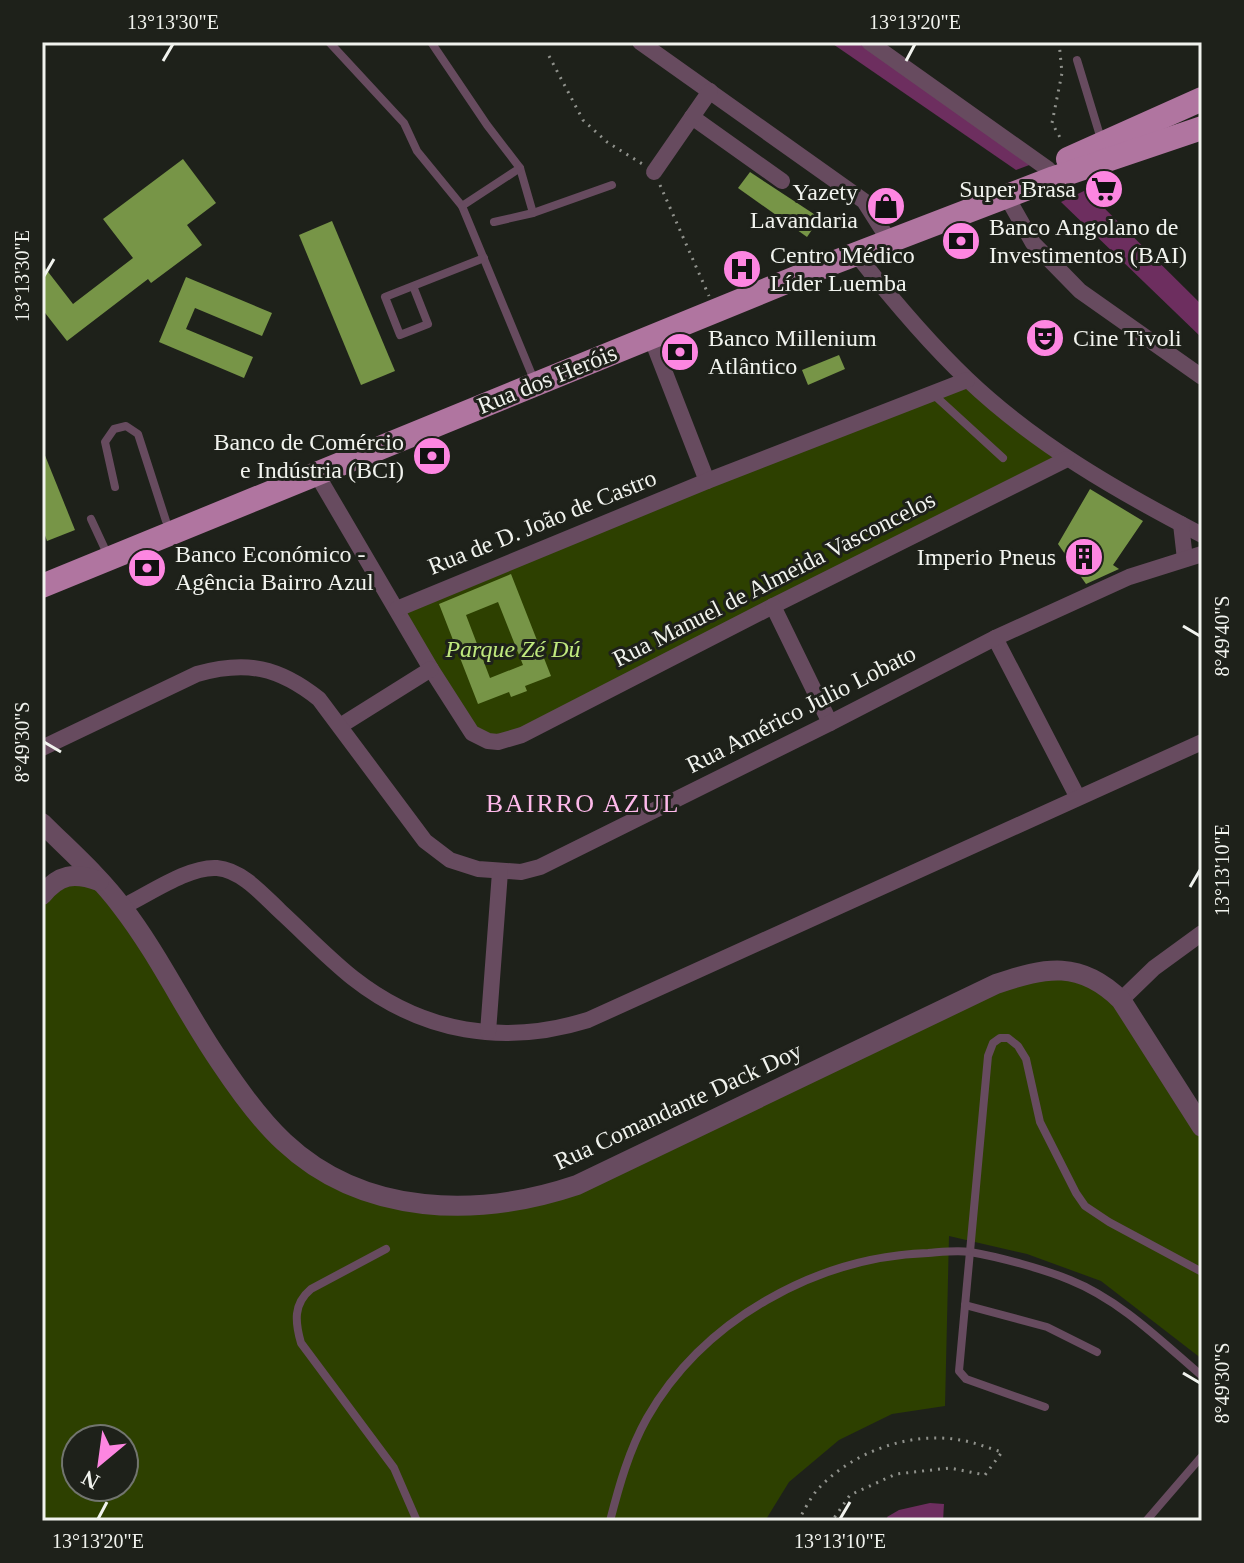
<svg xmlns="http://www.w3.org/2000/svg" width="1244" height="1563" viewBox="0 0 1244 1563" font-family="Georgia,serif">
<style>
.green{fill:#2d4000;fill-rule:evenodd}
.water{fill:#6d2e5f}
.building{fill:#779547;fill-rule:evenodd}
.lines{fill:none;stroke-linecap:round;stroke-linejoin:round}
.path{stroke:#90928c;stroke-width:3;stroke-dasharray:2 6;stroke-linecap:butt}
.service{stroke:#674b5f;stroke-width:8}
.minor{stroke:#674b5f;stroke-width:16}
.tertiary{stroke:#674b5f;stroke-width:20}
.primary{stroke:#b075a0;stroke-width:24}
.ticks{fill:none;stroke:#f1f3ee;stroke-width:3}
.labels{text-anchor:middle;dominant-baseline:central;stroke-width:6;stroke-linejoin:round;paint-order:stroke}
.poi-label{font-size:24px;fill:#f1f3ee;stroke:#1e211a;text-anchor:start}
.street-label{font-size:24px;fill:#f1f3ee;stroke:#1e211a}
.park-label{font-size:24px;font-style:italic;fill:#bfe87e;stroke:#1e211a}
.neighbourhood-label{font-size:26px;letter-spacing:2px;fill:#fdb9ea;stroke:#1e211a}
.neatline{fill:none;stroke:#f1f3ee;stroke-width:3}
.ticks-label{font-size:20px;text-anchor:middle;fill:#f1f3ee}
</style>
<rect width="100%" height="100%" fill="#1e211a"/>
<g class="green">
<path d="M967 380 1067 459 522 735 479 738 397 609Z"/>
<path d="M99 881 282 1140 371 1193 522 1202 1029 974 1097 980 1202 1126V1359L1101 1281 1027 1254 949 1236 945 1406 892 1414 839 1440 789 1482 765 1521H42V895L53 882ZM76 1439H124V1487H76Z"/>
</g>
<g class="water">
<path d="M830 42H857L1032 164 1016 170Z"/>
<path d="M1086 190 1202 305V338L1061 202Z"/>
<path d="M930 1503 944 1504 943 1521H889L887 1517 899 1510Z"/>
</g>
<g class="building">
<path d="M183 159 216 203 187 225 202 245 151 283 148 279 67 341 42 309V264L73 304 133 258 103 219Z"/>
<path d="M750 172 820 218 807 237 738 188Z"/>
<path d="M332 221 395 371 361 385 299 235Z"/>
<path d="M186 277 272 313 262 336 195 308 186 329 253 357 244 378 159 342Z"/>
<path d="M839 355 845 369 808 385 802 370Z"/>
<path d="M42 448 75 530 47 541 42 527Z"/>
<path d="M1090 489 1143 521 1113 565 1119 569 1086 584 1058 544Z"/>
<path d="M511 574 551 676 525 686 527 691 511 697 509 692 478 704 439 604ZM498 602 523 665 490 678 466 615Z"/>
</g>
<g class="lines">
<g class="path">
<path d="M1059 42 1062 73 1052 123 1062 141"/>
<path d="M549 56 583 120 607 142 644 165"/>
<path d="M660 185 709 296"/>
<path d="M798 1521C804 1511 810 1498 818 1489 852 1452 910 1431 960 1440 974 1442 988 1448 1002 1452L985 1475 950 1468 896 1474 850 1495 832 1521"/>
</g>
<g class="service">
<path d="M329 42 404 123 417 151 462 206 532 375"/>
<path d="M431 42 487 125 520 168 533 213"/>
<path d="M1077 60 1101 139"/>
<path d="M462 206 520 168"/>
<path d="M494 222 533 213 612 185"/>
<path d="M413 286 428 324 400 335 385 297 484 258"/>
<path d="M933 394 1003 458"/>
<path d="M115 487 105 442 114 429 126 426 138 434 166 521"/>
<path d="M91 519 104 547"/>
<path d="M386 1249 311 1289C293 1304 295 1322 301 1343L394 1468 417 1521"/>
<path d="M965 1305 1047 1327 1097 1352"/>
<path d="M1045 1407 966 1379 959 1371 988 1056 993 1043 1000 1038H1008L1018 1046 1026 1059 1040 1122 1076 1193 1085 1206 1109 1222 1202 1272"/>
<path d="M610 1521C619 1486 629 1450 647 1418 703 1320 816 1257 928 1253 942 1252 957 1250 970 1252 999 1257 1044 1269 1070 1280 1120 1300 1161 1341 1202 1376"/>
<path d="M1146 1521 1202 1456"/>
</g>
<g class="minor">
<path d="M640 42 864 201 885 234"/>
<path d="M869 42 1048 169"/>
<path d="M692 117 782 181"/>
<path d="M654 172 710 91"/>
<path d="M1007 197 1033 243 1080 291 1202 377"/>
<path d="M857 255C891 298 927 341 967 379 1035 444 1119 492 1202 535"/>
<path d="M651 337 707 481"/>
<path d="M316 473 431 669 472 733 488 741 498 742 522 735 773 606 1067 459"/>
<path d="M1181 524 1185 559"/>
<path d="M773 606 830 723"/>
<path d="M397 609 707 481 967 380"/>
<path d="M995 638 1077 796"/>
<path d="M340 726 431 669"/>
<path d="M42 748 197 674C246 660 279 667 319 699L425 841 450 860 478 869 521 872 540 867 830 723 995 638 1129 577 1202 554"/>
<path d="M122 907C148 895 188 866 217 868 242 870 264 896 281 912 305 934 328 958 353 978 423 1033 504 1046 588 1020L1202 742"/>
<path d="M1121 1000 1154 968 1202 933"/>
<path d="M488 1032 500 872"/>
</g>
<g class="tertiary">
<path d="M42 823C69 850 99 876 122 907 159 955 185 1011 220 1062 238 1089 259 1119 284 1142 364 1217 479 1218 577 1185L996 984C1046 967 1080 960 1121 1000L1202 1127"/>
<path d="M42 895C59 874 74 872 99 881"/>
</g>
<g class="primary">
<path d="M1068 159 1202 99"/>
<path d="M42 586 830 264 1054 178 1202 128"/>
</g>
</g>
<path class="ticks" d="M163 61 173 44M906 61 915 44M44 276 54 259M1183 626 1200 636M44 742 61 752M1190 887 1200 870M1183 1373 1200 1383M98 1519 107 1502M840 1519 850 1502"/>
<defs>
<symbol id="supermarket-disc" viewBox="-11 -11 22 22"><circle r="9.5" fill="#fd86e1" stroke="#1e211a"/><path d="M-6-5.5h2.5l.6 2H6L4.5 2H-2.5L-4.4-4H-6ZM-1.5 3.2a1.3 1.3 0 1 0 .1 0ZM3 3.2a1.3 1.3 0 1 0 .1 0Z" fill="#111"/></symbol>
<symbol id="shop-disc" viewBox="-11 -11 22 22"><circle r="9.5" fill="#fd86e1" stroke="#1e211a"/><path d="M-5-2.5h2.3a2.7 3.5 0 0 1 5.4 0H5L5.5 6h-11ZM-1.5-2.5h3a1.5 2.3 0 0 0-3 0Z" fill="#111"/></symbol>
<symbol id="bank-disc" viewBox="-11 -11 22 22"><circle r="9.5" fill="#fd86e1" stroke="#1e211a"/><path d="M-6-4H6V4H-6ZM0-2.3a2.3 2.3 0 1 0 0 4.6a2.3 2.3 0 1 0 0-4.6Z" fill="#111"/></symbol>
<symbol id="hospital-disc" viewBox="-11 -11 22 22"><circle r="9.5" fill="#fd86e1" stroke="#1e211a"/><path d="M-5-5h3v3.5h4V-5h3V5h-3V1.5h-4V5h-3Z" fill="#111"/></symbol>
<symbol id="theatre-disc" viewBox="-11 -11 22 22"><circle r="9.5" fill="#fd86e1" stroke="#1e211a"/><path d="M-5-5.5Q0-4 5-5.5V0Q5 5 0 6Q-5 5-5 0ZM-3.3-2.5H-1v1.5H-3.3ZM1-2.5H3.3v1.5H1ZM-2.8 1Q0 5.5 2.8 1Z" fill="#111"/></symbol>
<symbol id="building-disc" viewBox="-11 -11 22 22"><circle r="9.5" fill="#fd86e1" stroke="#1e211a"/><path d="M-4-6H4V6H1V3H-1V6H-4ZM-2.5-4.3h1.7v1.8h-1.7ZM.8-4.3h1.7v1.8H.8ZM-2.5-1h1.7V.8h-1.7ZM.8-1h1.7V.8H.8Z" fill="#111"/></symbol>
</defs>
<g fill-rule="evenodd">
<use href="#supermarket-disc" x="1082" y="167" width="44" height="44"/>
<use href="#shop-disc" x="864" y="184" width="44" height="44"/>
<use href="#bank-disc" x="939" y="219" width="44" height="44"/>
<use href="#hospital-disc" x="720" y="247" width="44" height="44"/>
<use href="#theatre-disc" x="1023" y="316" width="44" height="44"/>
<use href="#bank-disc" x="658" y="330" width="44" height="44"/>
<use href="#bank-disc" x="410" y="434" width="44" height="44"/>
<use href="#building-disc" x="1062" y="535" width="44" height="44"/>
<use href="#bank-disc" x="125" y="546" width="44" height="44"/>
</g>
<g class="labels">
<g class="poi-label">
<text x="1076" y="189" text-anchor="end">Super Brasa</text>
<text x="858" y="192" text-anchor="end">Yazety<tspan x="858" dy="28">Lavandaria</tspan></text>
<text x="989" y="227">Banco Angolano de<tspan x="989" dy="28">Investimentos (BAI)</tspan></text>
<text x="770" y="255">Centro Médico<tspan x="770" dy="28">Líder Luemba</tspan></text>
<text x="708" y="338">Banco Millenium<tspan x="708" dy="28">Atlântico</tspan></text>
<text x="1073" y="338">Cine Tivoli</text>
<text x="404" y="442" text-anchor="end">Banco de Comércio<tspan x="404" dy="28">e Indústria (BCI)</tspan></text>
<text x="175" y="554">Banco Económico -<tspan x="175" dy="28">Agência Bairro Azul</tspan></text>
<text x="1056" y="557" text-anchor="end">Imperio Pneus</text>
</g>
<g class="street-label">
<text transform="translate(547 379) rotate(-22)">Rua dos Heróis</text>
<text transform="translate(542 522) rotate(-22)">Rua de D. João de Castro</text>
<text transform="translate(774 579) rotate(-27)">Rua Manuel de Almeida Vasconcelos</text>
<text transform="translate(801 709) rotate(-27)">Rua Américo Julio Lobato</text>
<text transform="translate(678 1106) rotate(-25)">Rua Comandante Dack Doy</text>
</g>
<g class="park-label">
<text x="513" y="649">Parque Zé Dú</text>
</g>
<g class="neighbourhood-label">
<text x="583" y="803">BAIRRO AZUL</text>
</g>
</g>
<rect width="1244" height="1563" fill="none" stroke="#1e211a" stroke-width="88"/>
<g transform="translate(100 1463) rotate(209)"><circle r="38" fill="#1e211a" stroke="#72756f" stroke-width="2"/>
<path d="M0-6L14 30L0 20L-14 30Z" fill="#fd86e1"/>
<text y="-12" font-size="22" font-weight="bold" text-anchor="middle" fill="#f1f3ee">N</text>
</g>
<rect x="44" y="44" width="1156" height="1475" class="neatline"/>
<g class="ticks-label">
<text x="173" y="29">13°13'30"E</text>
<text x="915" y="29">13°13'20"E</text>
<text transform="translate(22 276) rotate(-90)" y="7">13°13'30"E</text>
<text transform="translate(1222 636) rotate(-90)" y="7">8°49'40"S</text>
<text transform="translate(22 742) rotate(-90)" y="7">8°49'30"S</text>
<text transform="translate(1222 870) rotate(-90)" y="7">13°13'10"E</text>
<text transform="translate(1222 1383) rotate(-90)" y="7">8°49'30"S</text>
<text x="98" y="1548">13°13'20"E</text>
<text x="840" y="1548">13°13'10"E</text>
</g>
</svg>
